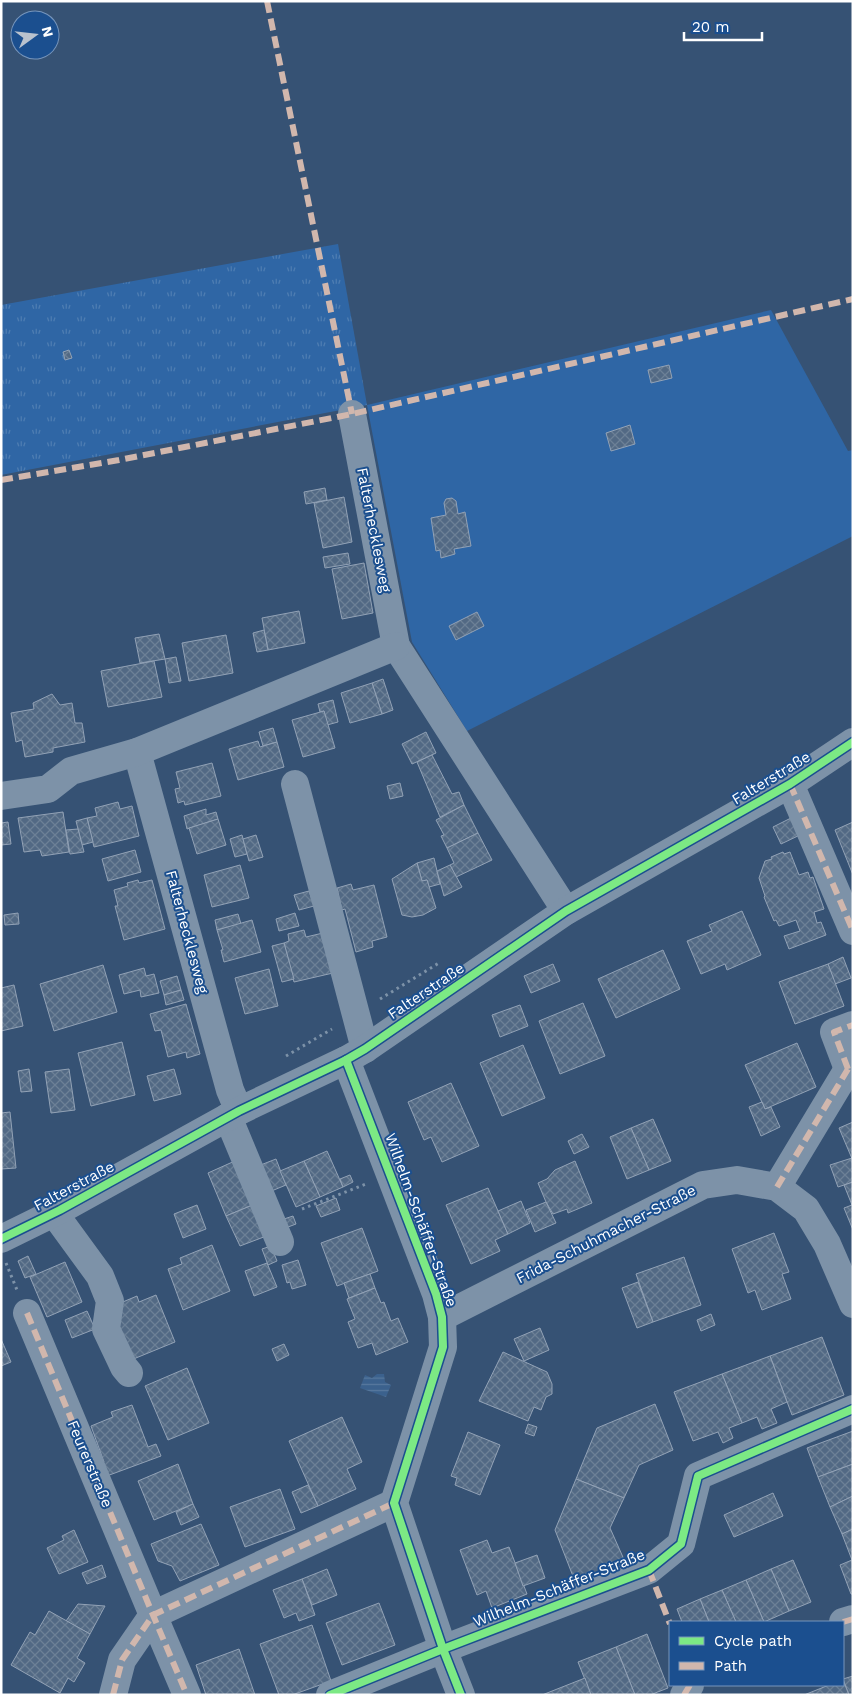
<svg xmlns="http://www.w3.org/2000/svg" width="854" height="1696" viewBox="0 0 854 1696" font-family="'Work Sans',sans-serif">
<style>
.grass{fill:url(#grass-tufts)}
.garden{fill:#2f66a5}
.water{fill:url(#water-rules)}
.building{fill:url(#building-cross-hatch);stroke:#92a2b6}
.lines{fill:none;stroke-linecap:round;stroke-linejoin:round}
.path{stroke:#7d92a8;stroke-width:3;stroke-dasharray:2.5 4;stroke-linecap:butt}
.minor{stroke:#7d92a8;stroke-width:28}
.quiet{stroke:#d1b7ad;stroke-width:6;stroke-dasharray:12 6;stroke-linecap:butt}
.cycleway-casing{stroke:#1b4f8f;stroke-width:11}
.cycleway{stroke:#7ce984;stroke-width:8}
.labels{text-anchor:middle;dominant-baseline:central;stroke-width:4;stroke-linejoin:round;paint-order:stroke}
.street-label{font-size:15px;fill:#fff;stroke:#1b4f8f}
</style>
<defs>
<pattern id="grass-tufts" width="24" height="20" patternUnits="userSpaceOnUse" patternTransform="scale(1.25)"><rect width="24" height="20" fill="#2f66a5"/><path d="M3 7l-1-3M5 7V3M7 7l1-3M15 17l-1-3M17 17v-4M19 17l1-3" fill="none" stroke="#4e7db2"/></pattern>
<pattern id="water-rules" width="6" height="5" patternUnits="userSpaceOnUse" patternTransform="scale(1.25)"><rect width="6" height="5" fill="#3b618d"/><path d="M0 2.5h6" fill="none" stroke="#58799e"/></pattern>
<pattern id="building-cross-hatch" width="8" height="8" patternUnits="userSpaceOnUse" patternTransform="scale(1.25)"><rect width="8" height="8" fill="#526984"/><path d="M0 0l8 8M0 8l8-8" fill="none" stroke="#6c8096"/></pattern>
</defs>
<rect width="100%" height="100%" fill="#365274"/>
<path class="grass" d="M338 244 367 405 1 475V305Z"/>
<path class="garden" d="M771 310 848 451 853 450V536L467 731 412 642 367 405Z"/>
<path class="water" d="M377 1374H384L385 1382 391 1385 386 1397 360 1388 365 1375 372 1378Z"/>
<g class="building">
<path d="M69 350 72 358 65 360 63 352Z"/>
<path d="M669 365 672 378 651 383 648 370Z"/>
<path d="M630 425 635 444 611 451 606 433Z"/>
<path d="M325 488 327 500 306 504 304 492Z"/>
<path d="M344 497 352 542 323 548 314 503Z"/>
<path d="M452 498 456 501 458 514 465 512 471 546 454 549 455 554 441 558 440 550 436 551 431 518 446 515 444 503 446 499Z"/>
<path d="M348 553 350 564 325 568 323 557Z"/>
<path d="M364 563 373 613 342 619 332 569Z"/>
<path d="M299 611 305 643 268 650 262 618Z"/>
<path d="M477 612 484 626 456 640 449 626Z"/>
<path d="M264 630 268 650 257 652 253 633Z"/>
<path d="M159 634 165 659 140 663 135 638Z"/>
<path d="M226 635 233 673 189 681 182 643Z"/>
<path d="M176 657 181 681 169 683 165 659Z"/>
<path d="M154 661 162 697 108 707 101 671Z"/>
<path d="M383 679 393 710 382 714 372 683Z"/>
<path d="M372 683 382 714 350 723 341 693Z"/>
<path d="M52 694 60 705 72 703 75 723H82L85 742 53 748V752L25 757 22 740 16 742 11 713 34 709 33 703Z"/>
<path d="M333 700 338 722 327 725 324 711 320 712 318 704Z"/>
<path d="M324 711 335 748 303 757 292 720Z"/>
<path d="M273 728 277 742 263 746 259 732Z"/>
<path d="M426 732 436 753 412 764 402 744Z"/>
<path d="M258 741 260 747 277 742 284 767 238 780 229 749Z"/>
<path d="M432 755 452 794 459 792 464 805 440 817 417 762Z"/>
<path d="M212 763 221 796 185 805 184 801 178 803 175 789 180 788 176 772Z"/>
<path d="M400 783 403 796 390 799 387 786Z"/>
<path d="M118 802 120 809 132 806 139 836 94 847 87 818 97 816 95 808Z"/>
<path d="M464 805 478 833 447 848 441 836 444 835 436 820Z"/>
<path d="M206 809V815L216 812 218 819 187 829 184 816Z"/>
<path d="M63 812 69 852 42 856 40 850 24 852 18 818Z"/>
<path d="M793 817 802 834 781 844 773 827Z"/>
<path d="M87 818 93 842 82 845 76 821Z"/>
<path d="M218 819 226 845 197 854 189 828Z"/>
<path d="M8 822 11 844 1 845V823Z"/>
<path d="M853 822V875L835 830Z"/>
<path d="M78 829 84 852 70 854 66 830Z"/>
<path d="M478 833 492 860 456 877 450 865 454 863 447 848Z"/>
<path d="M242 835 247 854 235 857 230 839Z"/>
<path d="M256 835 263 857 249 861 243 839Z"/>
<path d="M135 850 141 872 108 881 102 859Z"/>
<path d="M783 852 784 854 790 852 799 875 808 872 810 878 813 877 824 909 814 912 817 923 821 922 826 935 789 949 784 936 800 931 796 920 779 926 776 920 774 921 764 897 765 896 759 878 765 861 772 859 771 857Z"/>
<path d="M434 858 440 884 429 887 427 880 422 881 417 863Z"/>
<path d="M417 863 422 881 427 880 436 908 423 915 412 917 402 915 392 879Z"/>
<path d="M240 865 249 898 212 907 204 875Z"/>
<path d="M450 865 462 887 444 896 437 871Z"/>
<path d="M138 880 139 883 152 880 165 929 124 940 115 906H118L114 890 128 886 127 883Z"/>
<path d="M351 884 353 890 374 885 387 937 372 941 373 947 356 952 345 909 342 910 337 888Z"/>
<path d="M309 891 314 906 299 910 294 895Z"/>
<path d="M742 911 761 955 727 970 725 964 701 974 687 941 712 931 709 925Z"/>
<path d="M18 913 19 924 5 925 4 915Z"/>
<path d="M295 913 299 926 279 931 276 919Z"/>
<path d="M238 914 241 924 217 930 215 920Z"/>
<path d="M252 920 261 952 224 962 221 950H223L217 930Z"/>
<path d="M304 930 306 937 323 933 333 973 294 982 284 943 289 941 288 934Z"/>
<path d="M284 943 294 979 282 982 272 946Z"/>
<path d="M663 950 680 989 616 1018 598 979Z"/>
<path d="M843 957 851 978 835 984 828 964Z"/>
<path d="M553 964 560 981 531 993 524 976Z"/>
<path d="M828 964 844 1006 795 1024 779 982Z"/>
<path d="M103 965 117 1012 54 1031 40 984Z"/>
<path d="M144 968 146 976 154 974 159 993 141 997 140 990 124 994 119 975Z"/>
<path d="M269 969 278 1006 245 1014 235 978Z"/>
<path d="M177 976 181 990 164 995 160 981Z"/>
<path d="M14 985 23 1026 1 1031V988Z"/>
<path d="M181 990 184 1000 166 1005 164 995Z"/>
<path d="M583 1003 605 1056 560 1074 539 1021Z"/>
<path d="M186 1004 200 1054 187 1058 186 1052 168 1057 161 1030 155 1031 150 1014Z"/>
<path d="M520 1005 528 1026 500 1037 492 1015Z"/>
<path d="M122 1042 135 1095 91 1106 78 1053Z"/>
<path d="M797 1043 816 1087 765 1109 745 1065Z"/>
<path d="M523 1045 545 1098 502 1116 480 1063Z"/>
<path d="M29 1069 32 1091 21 1092 18 1071Z"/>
<path d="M69 1069 75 1110 51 1113 45 1072Z"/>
<path d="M174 1069 181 1094 154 1101 147 1076Z"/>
<path d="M451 1083 479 1146 442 1162 431 1137 424 1140 408 1102Z"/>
<path d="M762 1102 765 1109 771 1107 780 1127 761 1136 749 1107Z"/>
<path d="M10 1112 16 1168 1 1169V1113Z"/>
<path d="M653 1119 671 1161 649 1170 631 1128Z"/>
<path d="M853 1122V1161L839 1128Z"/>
<path d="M631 1128 649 1170 627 1179 610 1137Z"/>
<path d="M582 1134 589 1147 574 1154 568 1141Z"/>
<path d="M327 1151 343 1187 320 1197 304 1161Z"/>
<path d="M852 1158 853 1182 838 1187 830 1165Z"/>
<path d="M276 1159 286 1185 269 1192 258 1166Z"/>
<path d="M237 1160 255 1204 226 1216 208 1173Z"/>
<path d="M304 1161 320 1197 296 1207 280 1171Z"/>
<path d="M575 1161 592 1203 568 1213 567 1209 553 1214 546 1202 538 1183 547 1179 555 1170Z"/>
<path d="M350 1175 353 1182 343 1187 340 1179Z"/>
<path d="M853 1182V1205H852L844 1185Z"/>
<path d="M488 1188 508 1234 495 1240 500 1251 471 1264 446 1205Z"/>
<path d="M336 1198 340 1210 321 1217 316 1206Z"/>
<path d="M521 1201 530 1223 508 1234 498 1211Z"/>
<path d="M546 1202 556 1223 535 1232 526 1210Z"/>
<path d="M255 1204 269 1235 240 1246 226 1216Z"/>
<path d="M197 1205 206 1229 183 1238 174 1214Z"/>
<path d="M852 1205H853V1230L844 1208Z"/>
<path d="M293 1216 296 1224 288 1227 284 1219Z"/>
<path d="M362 1228 378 1271 337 1286 321 1243Z"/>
<path d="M774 1233 789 1272 782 1274 791 1299 762 1310 755 1290 748 1293 732 1249Z"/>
<path d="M212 1245 230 1291 183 1310 168 1269 182 1264 180 1258Z"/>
<path d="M271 1246 277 1261 268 1265 262 1249Z"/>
<path d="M28 1256 36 1274 25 1278 18 1261Z"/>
<path d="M684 1257 701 1305 653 1322 636 1274Z"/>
<path d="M298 1260 306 1285 292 1289 290 1282 287 1283 282 1265Z"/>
<path d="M65 1262 82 1302 47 1317 30 1277Z"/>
<path d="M267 1263 277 1287 254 1296 245 1271Z"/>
<path d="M370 1274 375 1288 349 1298 344 1283Z"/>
<path d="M638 1282 653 1322 637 1328 622 1288Z"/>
<path d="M375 1288 381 1303 384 1302 391 1321 398 1318 408 1342 376 1355 372 1343 358 1348 348 1322 355 1319 347 1299Z"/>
<path d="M156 1295 175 1342 131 1360 111 1313 118 1304 137 1296 139 1302Z"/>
<path d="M87 1311 95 1329 72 1338 65 1320Z"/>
<path d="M711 1314 715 1325 701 1331 697 1320Z"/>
<path d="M540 1328 549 1350 524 1361 514 1339Z"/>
<path d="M822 1337 844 1395 792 1415 770 1356Z"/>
<path d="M1 1339 11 1362 1 1366Z"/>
<path d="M284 1344 289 1355 277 1361 272 1349Z"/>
<path d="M503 1352 547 1372 552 1384V1394L546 1397 541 1410 534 1407 528 1421 479 1401Z"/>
<path d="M770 1356 787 1402 771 1409 777 1423 762 1429 757 1417 742 1423 722 1374Z"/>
<path d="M187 1368 209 1423 168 1440 145 1386Z"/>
<path d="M722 1374 742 1423 729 1428 733 1438 723 1443 718 1432 693 1441 674 1392Z"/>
<path d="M655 1404 673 1450 639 1465 624 1498 576 1479 597 1428Z"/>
<path d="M132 1405 148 1447 156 1444 161 1456 104 1477 99 1464 104 1462 91 1426 113 1417 111 1412Z"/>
<path d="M342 1417 362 1462 347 1469 356 1489 318 1506 289 1441Z"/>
<path d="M528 1424 537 1427 534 1436 525 1433Z"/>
<path d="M853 1431V1464L818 1477 807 1448Z"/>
<path d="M468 1432 500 1445 480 1495 455 1485 457 1478 451 1476Z"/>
<path d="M178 1464 193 1504 154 1520 138 1481Z"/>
<path d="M853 1464V1496L830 1507 818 1477Z"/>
<path d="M576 1479 624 1498 610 1528 626 1564 576 1584 555 1530Z"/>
<path d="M308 1485 318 1506 301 1513 292 1492Z"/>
<path d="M280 1489 295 1529 245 1547 230 1507Z"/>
<path d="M773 1493 783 1516 734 1537 724 1515Z"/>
<path d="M853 1496V1529L842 1534 830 1507Z"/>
<path d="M193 1504 199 1517 181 1525 176 1512Z"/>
<path d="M201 1524 219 1565 180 1581 172 1566 158 1561 151 1544Z"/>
<path d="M853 1529V1560H852L842 1534Z"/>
<path d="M74 1530 88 1562 59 1574 47 1548 64 1540 62 1536Z"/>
<path d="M487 1540 492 1553 509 1547 527 1594 492 1608 486 1591 477 1595 460 1550Z"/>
<path d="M537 1555 545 1578 523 1586 515 1563Z"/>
<path d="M793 1560 811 1602 789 1611 771 1569Z"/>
<path d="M852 1560 853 1594H851L840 1565Z"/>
<path d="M102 1565 106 1577 87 1584 82 1573Z"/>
<path d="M327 1569 337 1595 312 1605 302 1579Z"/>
<path d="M771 1569 789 1611 764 1622 746 1580Z"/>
<path d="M302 1579 315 1615 299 1621 296 1613 284 1618 273 1590Z"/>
<path d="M746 1580 764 1622H736L722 1590Z"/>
<path d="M722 1590 736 1622H709L700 1599Z"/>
<path d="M700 1599 709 1622H682L677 1609Z"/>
<path d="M379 1603 395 1645 342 1665 326 1623Z"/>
<path d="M78 1604 105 1606 90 1634 66 1621Z"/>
<path d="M49 1611 90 1634 77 1658 85 1663 74 1682 68 1678 60 1693 11 1665 30 1632 35 1635Z"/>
<path d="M312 1625 331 1681 292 1695H279L260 1644Z"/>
<path d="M647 1634 668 1688 650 1695H635L616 1647Z"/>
<path d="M616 1647 635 1695H591L578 1662Z"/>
<path d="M239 1649 255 1695H206L196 1665Z"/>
<path d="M853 1676V1695H849L843 1679Z"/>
<path d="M585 1678 591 1695H542Z"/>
<path d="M843 1680 849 1695H804L829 1685H843Z"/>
</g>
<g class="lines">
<g class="path">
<path d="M380 999 439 963"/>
<path d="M286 1056 332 1029"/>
<path d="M302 1209 366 1184"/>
<path d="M6 1263 17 1290"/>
</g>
<g class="minor">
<path d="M352 414 396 646 566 911"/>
<path d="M137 752 230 1090 239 1111"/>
<path d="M295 784 365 1049"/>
<path d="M790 784 853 931"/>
<path d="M1 796 48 789 71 771 137 752 396 646"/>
<path d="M346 1060 436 1294 442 1317 443 1347 394 1503 443 1649 461 1695"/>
<path d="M848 1069 834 1032 853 1025"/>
<path d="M228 1117 280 1242"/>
<path d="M777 1187 848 1069 853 1068"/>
<path d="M54 1213 100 1276 110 1301 106 1329 124 1367 129 1373"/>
<path d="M1 1239 60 1210 239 1111 346 1060 365 1049 566 911 790 784 853 742"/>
<path d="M27 1313 153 1615 187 1695"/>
<path d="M442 1317 703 1185 737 1180 777 1187 806 1209 827 1244 853 1304"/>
<path d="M843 1622 853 1619"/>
<path d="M113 1695 122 1660 153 1615 394 1503"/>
<path d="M330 1695 443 1649 649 1570 681 1544 698 1476 853 1409"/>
<path d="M684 1695 690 1685"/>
</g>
<g class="quiet">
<path d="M267 1 352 414"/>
<path d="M1 480 119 460 352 414 853 299"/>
<path d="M790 784 853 931"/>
<path d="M848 1069 834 1032 853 1025"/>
<path d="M777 1187 848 1069 853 1068"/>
<path d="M27 1313 153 1615 187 1695"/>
<path d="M649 1570 670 1624"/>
<path d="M843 1622 853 1619"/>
<path d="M113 1695 122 1660 153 1615 394 1503"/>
<path d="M684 1695 690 1685"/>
</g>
<defs>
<g id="cycleway">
<path d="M346 1060 436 1294 442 1317 443 1347 394 1503 443 1649 461 1695"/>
<path d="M1 1239 60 1210 239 1111 346 1060 365 1049 566 911 790 784 853 742"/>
<path d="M330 1695 443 1649 649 1570 681 1544 698 1476 853 1409"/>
</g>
</defs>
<use href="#cycleway" class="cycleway-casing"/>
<use href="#cycleway" class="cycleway"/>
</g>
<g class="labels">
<g class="street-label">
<text transform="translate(374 530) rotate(79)">Falterhecklesweg</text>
<text transform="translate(771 778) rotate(-31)">Falterstraße</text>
<text transform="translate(187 932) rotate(75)">Falterhecklesweg</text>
<text transform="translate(426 991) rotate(-34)">Falterstraße</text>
<text transform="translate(74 1186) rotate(-28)">Falterstraße</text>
<text transform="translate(421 1220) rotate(70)">Wilhelm-Schäffer-Straße</text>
<text transform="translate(606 1234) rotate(-27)">Frida-Schuhmacher-Straße</text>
<text transform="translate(90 1464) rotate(67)">Feurerstraße</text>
<text transform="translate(559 1588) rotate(-22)">Wilhelm-Schäffer-Straße</text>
</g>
</g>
<rect width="854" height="1696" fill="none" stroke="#ffffff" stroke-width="5"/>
<rect x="669" y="1621" width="175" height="65" fill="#1b4f8f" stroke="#7695bc"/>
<rect x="679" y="1637" width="25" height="8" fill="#7ce984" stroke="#7695bc"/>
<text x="714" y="1646" font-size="15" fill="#ffffff">Cycle path</text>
<rect x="679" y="1662" width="25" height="8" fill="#d1b7ad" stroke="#7695bc"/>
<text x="714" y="1671" font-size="15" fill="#ffffff">Path</text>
<g transform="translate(35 35) rotate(75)"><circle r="24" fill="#1b4f8f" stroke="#7695bc"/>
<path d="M0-4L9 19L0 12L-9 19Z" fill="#b9c2ce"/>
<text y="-8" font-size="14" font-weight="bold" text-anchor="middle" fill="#ffffff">N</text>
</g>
<path d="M684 32v8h78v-8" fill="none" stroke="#ffffff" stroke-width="2.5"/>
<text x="692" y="32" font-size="15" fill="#ffffff" stroke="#1b4f8f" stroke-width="4" paint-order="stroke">20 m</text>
</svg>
